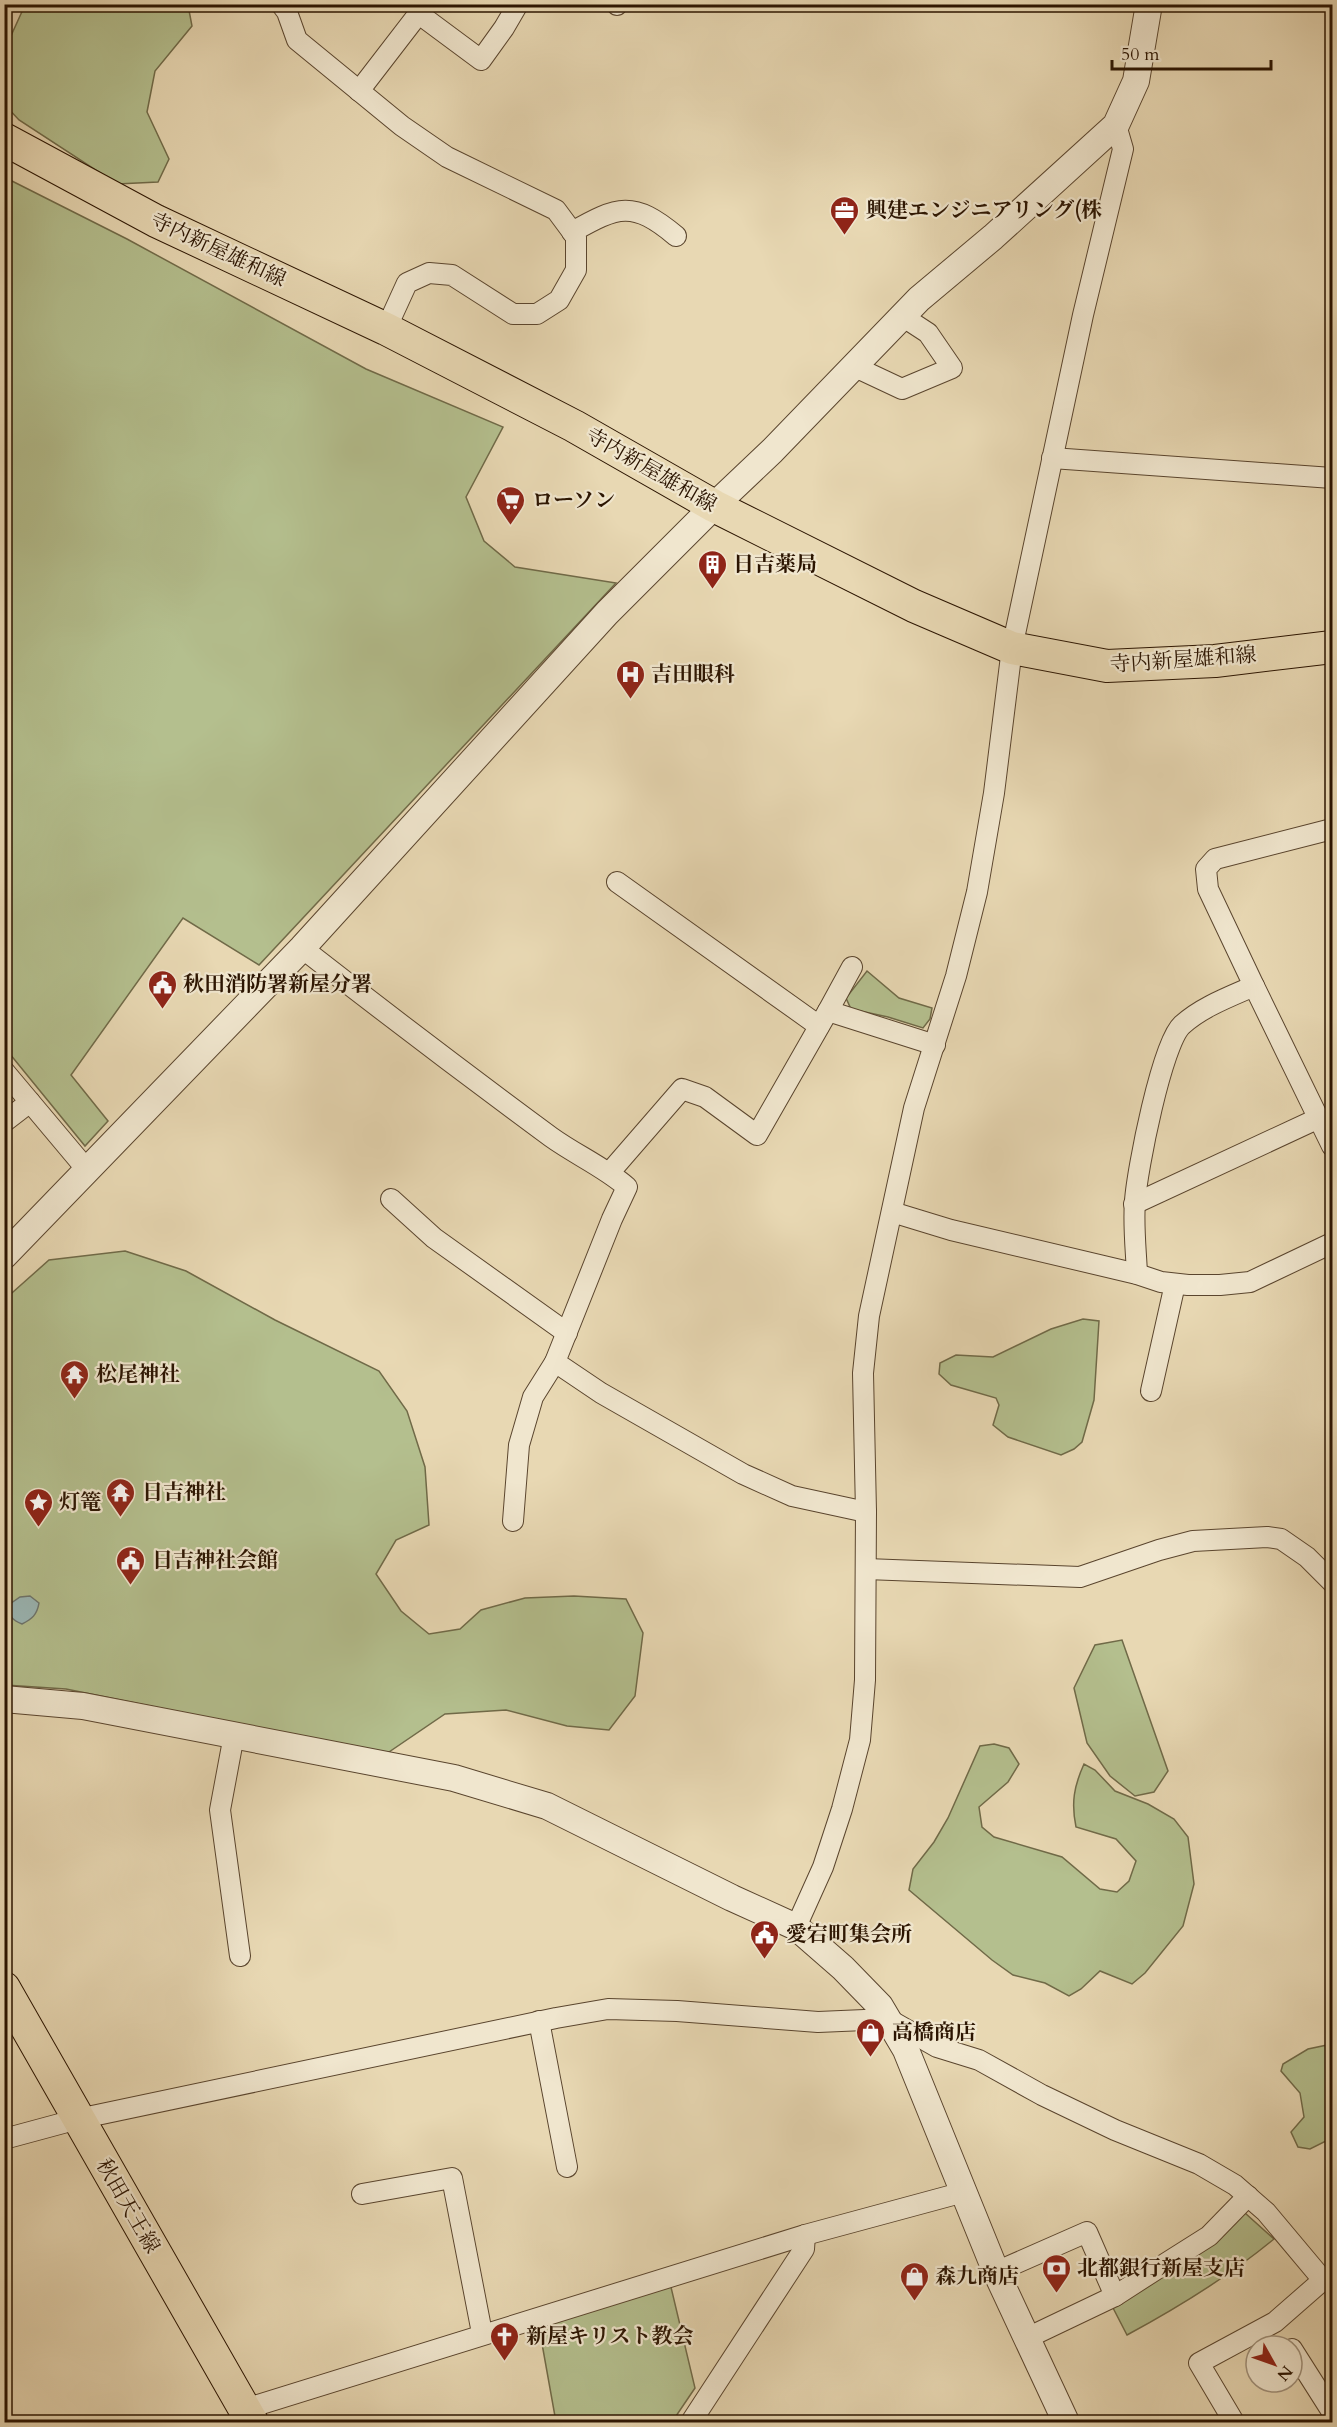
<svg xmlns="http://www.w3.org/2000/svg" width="1337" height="2427" viewBox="0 0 1337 2427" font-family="Cardo,'Noto Serif JP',serif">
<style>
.green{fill:#b4bf8e;stroke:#706a48;stroke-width:1.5}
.water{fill:#9bb8b7;stroke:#6e766e;stroke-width:1.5}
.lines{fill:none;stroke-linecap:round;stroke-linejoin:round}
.minor-casing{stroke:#5a452e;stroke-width:22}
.tertiary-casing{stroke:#5a452e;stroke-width:28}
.primary-casing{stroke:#2b1401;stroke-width:34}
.minor{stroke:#f0e6ce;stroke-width:20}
.tertiary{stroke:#f0e6ce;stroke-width:26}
.primary{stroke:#e8d8b3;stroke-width:32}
.labels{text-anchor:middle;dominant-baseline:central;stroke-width:4.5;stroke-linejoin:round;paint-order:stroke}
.poi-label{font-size:21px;font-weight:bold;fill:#2b1401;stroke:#f0e6ce;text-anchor:start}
.street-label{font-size:21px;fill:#2b1401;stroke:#f0e6ce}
</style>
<rect width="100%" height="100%" fill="#e8d8b3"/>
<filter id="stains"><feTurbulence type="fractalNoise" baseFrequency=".00333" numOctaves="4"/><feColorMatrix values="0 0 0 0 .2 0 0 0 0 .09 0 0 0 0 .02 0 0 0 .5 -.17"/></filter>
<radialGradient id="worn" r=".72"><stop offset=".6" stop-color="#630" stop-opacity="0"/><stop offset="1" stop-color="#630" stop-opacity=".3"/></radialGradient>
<g class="green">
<path d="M25 5H188L192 26 155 71 147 112 169 159 158 182 117 184 19 120 5 105V49Z"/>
<path d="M4 177 127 239 366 369 503 427 466 497 484 541 515 567 616 583 259 965 183 918 71 1075 108 1121 85 1146 5 1048Z"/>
<path d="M867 971 899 998 932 1008 930 1019 923 1028 888 1017 851 1009 846 998Z"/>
<path d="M125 1251 186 1271 275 1320 379 1371 407 1411 425 1467 429 1525 396 1540 376 1574 401 1611 429 1634 460 1629 481 1610 525 1598 574 1596 626 1599 643 1633 635 1696 609 1730 567 1726 506 1710 445 1714 386 1754 66 1689 5 1685 4 1300 49 1260Z"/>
<path d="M1083 1319 1099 1321 1094 1400 1082 1442 1074 1449 1061 1455 1008 1437 993 1425 999 1405 996 1398 951 1385 939 1374 940 1363 956 1355 993 1357 1051 1329Z"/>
<path d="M1122 1640 1168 1771 1154 1792 1135 1796 1110 1776 1087 1743 1074 1688 1095 1645Z"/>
<path d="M994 1744 1009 1748 1019 1764 1008 1782 979 1807 982 1827 994 1837 1062 1857 1100 1889 1117 1892 1129 1881 1136 1861 1116 1839 1076 1827C1071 1803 1074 1786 1084 1764L1095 1770 1115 1791 1148 1804 1174 1819 1188 1837 1194 1884 1183 1926 1145 1973 1132 1984 1100 1971 1081 1989 1069 1996 1045 1983 1013 1975 992 1960 909 1890 913 1869 934 1842 948 1818 980 1746Z"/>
<path d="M1332 2044V2138L1310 2149 1298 2147 1291 2132 1304 2117 1300 2093 1281 2071 1283 2064 1308 2049Z"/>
<path d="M1245 2213 1274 2239C1228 2277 1179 2307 1127 2335L1111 2304Z"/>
<path d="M670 2283 695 2388 672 2422H556L539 2327Z"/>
</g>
<path class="water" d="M30 1596 39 1603C37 1615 32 1619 22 1624 12 1620 10 1617 7 1606L20 1597Z"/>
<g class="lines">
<defs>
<g id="minor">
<path d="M281 4 287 12 297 40 402 126 447 157 556 210 576 237V270L559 300 537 314H513L452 275 429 273 407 283 386 329"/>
<path d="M617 4V5"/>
<path d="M419 14 481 60 504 28 518 4"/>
<path d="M359 91 426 4"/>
<path d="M572 232C618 206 633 200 676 236"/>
<path d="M853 366 902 389 952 368 928 333 902 316"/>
<path d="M1052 458 1332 478"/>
<path d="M617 882 819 1026"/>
<path d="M302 948C384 1012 467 1075 551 1137 576 1155 604 1167 627 1187L612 1219 555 1362 601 1393 743 1474 792 1496 866 1512"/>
<path d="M1254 986 1332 1146"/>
<path d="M828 1011 852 967"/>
<path d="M4 1071 88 1171"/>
<path d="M4 1122 30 1102"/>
<path d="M610 1172 682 1089 705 1097 757 1135 828 1011 935 1045"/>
<path d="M391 1199 434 1238 567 1333"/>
<path d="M1134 1204 1319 1118"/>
<path d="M892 1212 951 1230 1137 1274 1161 1282 1188 1285H1220L1250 1282 1332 1243"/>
<path d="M1137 1274C1136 1250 1133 1225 1135 1201 1137 1170 1162 1043 1182 1025 1202 1007 1229 997 1254 986L1208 889 1206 869 1215 859 1332 829"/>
<path d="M1151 1391 1175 1284"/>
<path d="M513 1521 519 1445 533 1397 555 1362"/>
<path d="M866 1569 1080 1577 1159 1550 1193 1541 1267 1537 1281 1539 1307 1557 1332 1582"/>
<path d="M234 1735 220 1810 240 1956"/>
<path d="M796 1927 823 1867 842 1809 860 1740 865 1680 866 1512 863 1373 869 1316 914 1108 956 976 977 892 994 793 1012 648 1083 315 1123 149 1116 125"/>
<path d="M539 2021 567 2167"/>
<path d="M4 2139 78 2119 556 2018 608 2009 677 2011 818 2022 888 2019 937 2047 979 2060 1042 2095 1115 2130 1199 2164 1235 2185 1266 2212 1323 2280 1332 2282"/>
<path d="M362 2194 452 2178 482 2333"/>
<path d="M996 2272 1087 2232 1115 2296"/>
<path d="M1027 2338 1115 2296 1160 2267 1209 2236 1248 2196"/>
<path d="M1292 2349 1332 2412"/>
<path d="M245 2409 805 2235 964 2192"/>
<path d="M691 2422 804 2249 805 2235"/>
<path d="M1234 2422 1199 2363 1275 2322 1323 2280"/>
</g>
<g id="tertiary">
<path d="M4 1256 302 948 607 613 714 506 772 451 919 299 993 237 1116 125 1136 81 1149 4"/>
<path d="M4 1699 83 1706 454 1778 547 1806 732 1898 796 1927 843 1968 880 2006 906 2050 996 2272 1066 2422"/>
</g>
<g id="primary">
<path d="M4 139 156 221 386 329 574 426 714 506 914 606 1012 648 1107 666 1215 661 1332 647"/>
<path d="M4 1988 252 2422"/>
</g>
</defs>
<use href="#minor" class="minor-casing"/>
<use href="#tertiary" class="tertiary-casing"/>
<use href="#primary" class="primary-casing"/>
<use href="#minor" class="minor"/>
<use href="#tertiary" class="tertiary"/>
<use href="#primary" class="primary"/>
</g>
<defs>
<symbol id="office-pin" viewBox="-11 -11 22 30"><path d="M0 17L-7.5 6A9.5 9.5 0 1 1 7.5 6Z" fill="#8f2418" stroke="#f0e6ce"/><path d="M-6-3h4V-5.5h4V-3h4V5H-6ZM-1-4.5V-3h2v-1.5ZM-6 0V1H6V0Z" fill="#fff"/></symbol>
<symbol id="supermarket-pin" viewBox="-11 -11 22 30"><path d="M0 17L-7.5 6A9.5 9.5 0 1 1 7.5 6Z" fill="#8f2418" stroke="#f0e6ce"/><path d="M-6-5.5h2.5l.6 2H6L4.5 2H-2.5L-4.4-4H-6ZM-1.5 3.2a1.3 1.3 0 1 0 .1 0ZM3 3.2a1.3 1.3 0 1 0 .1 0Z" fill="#fff"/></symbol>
<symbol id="building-pin" viewBox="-11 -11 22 30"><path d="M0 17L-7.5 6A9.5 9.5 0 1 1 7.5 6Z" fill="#8f2418" stroke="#f0e6ce"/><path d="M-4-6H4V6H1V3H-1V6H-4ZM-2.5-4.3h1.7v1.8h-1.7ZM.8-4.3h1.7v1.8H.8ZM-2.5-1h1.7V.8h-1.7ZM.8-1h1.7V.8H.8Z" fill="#fff"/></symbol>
<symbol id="hospital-pin" viewBox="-11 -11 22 30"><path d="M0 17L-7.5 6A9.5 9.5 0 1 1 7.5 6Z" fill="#8f2418" stroke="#f0e6ce"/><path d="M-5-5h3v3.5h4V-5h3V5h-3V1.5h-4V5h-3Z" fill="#fff"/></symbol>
<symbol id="civic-pin" viewBox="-11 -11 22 30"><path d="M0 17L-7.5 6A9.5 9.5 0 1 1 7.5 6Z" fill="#8f2418" stroke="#f0e6ce"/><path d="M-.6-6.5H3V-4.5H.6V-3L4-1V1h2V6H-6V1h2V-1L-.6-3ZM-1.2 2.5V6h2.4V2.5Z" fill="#fff"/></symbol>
<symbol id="temple-pin" viewBox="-11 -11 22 30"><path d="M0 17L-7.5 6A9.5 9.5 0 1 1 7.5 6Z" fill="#8f2418" stroke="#f0e6ce"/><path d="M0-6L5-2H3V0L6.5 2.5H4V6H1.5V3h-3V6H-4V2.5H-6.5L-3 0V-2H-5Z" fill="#fff"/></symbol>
<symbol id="sight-pin" viewBox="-11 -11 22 30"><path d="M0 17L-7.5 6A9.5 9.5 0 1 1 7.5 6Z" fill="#8f2418" stroke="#f0e6ce"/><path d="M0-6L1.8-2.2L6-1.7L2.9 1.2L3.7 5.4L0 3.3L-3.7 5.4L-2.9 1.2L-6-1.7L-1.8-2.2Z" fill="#fff"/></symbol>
<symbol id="shop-pin" viewBox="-11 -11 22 30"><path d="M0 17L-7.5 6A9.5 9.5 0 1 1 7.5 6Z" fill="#8f2418" stroke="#f0e6ce"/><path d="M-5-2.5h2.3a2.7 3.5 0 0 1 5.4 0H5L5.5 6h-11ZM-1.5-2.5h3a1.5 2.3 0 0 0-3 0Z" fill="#fff"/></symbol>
<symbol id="bank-pin" viewBox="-11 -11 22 30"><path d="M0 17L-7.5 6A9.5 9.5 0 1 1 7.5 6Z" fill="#8f2418" stroke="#f0e6ce"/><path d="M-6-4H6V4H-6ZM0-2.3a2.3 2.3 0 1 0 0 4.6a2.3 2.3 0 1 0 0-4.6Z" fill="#fff"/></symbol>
<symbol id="church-pin" viewBox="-11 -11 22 30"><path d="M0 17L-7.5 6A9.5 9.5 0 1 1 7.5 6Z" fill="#8f2418" stroke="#f0e6ce"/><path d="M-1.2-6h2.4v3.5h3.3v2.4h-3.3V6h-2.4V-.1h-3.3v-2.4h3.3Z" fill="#fff"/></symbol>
</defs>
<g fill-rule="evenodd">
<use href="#office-pin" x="828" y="194" width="33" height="45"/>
<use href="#supermarket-pin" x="494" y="484" width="33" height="45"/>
<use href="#building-pin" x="696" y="548" width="33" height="45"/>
<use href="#hospital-pin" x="614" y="658" width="33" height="45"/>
<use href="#civic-pin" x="146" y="968" width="33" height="45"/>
<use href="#temple-pin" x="58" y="1358" width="33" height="45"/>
<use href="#temple-pin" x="104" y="1476" width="33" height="45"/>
<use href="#sight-pin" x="22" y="1486" width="33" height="45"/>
<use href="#civic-pin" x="114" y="1544" width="33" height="45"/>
<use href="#civic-pin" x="748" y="1918" width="33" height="45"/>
<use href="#shop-pin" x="854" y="2016" width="33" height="45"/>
<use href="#bank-pin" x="1040" y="2252" width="33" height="45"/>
<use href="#shop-pin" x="898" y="2260" width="33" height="45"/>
<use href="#church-pin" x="488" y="2320" width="33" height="45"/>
</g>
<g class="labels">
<g class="poi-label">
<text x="866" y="210">興建エンジニアリング(株</text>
<text x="532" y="500">ローソン</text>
<text x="733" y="564">日吉薬局</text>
<text x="651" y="674">吉田眼科</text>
<text x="183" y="984">秋田消防署新屋分署</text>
<text x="96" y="1374">松尾神社</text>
<text x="142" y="1492">日吉神社</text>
<text x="59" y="1502">灯篭</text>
<text x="152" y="1560">日吉神社会館</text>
<text x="786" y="1934">愛宕町集会所</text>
<text x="892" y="2032">高橋商店</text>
<text x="1077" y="2268">北都銀行新屋支店</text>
<text x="935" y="2276">森九商店</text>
<text x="526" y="2336">新屋キリスト教会</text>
</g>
<g class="street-label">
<text transform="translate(218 250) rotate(25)">寺内新屋雄和線</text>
<text transform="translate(651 470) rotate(30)">寺内新屋雄和線</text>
<text transform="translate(1183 660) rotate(-4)">寺内新屋雄和線</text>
<text transform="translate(128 2206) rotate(60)">秋田天王線</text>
</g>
</g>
<rect width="1337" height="2427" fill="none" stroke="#e8d8b3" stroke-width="24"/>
<rect x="6" y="6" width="1325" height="2415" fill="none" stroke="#2b1401" stroke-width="3"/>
<rect x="12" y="12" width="1313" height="2403" fill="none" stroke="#2b1401" stroke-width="1.5"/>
<g transform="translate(1274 2364) rotate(130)"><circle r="28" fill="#f0e6ce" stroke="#a1927c" stroke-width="1.5"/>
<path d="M0-4.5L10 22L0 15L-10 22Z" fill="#8f2418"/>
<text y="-9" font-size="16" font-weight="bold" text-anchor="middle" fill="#2b1401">N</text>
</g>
<path d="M1112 60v9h159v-9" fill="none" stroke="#2b1401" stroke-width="3"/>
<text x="1121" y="60" font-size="18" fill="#2b1401" stroke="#f0e6ce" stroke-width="4.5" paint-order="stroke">50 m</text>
<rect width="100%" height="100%" filter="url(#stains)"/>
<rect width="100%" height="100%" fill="url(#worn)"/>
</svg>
